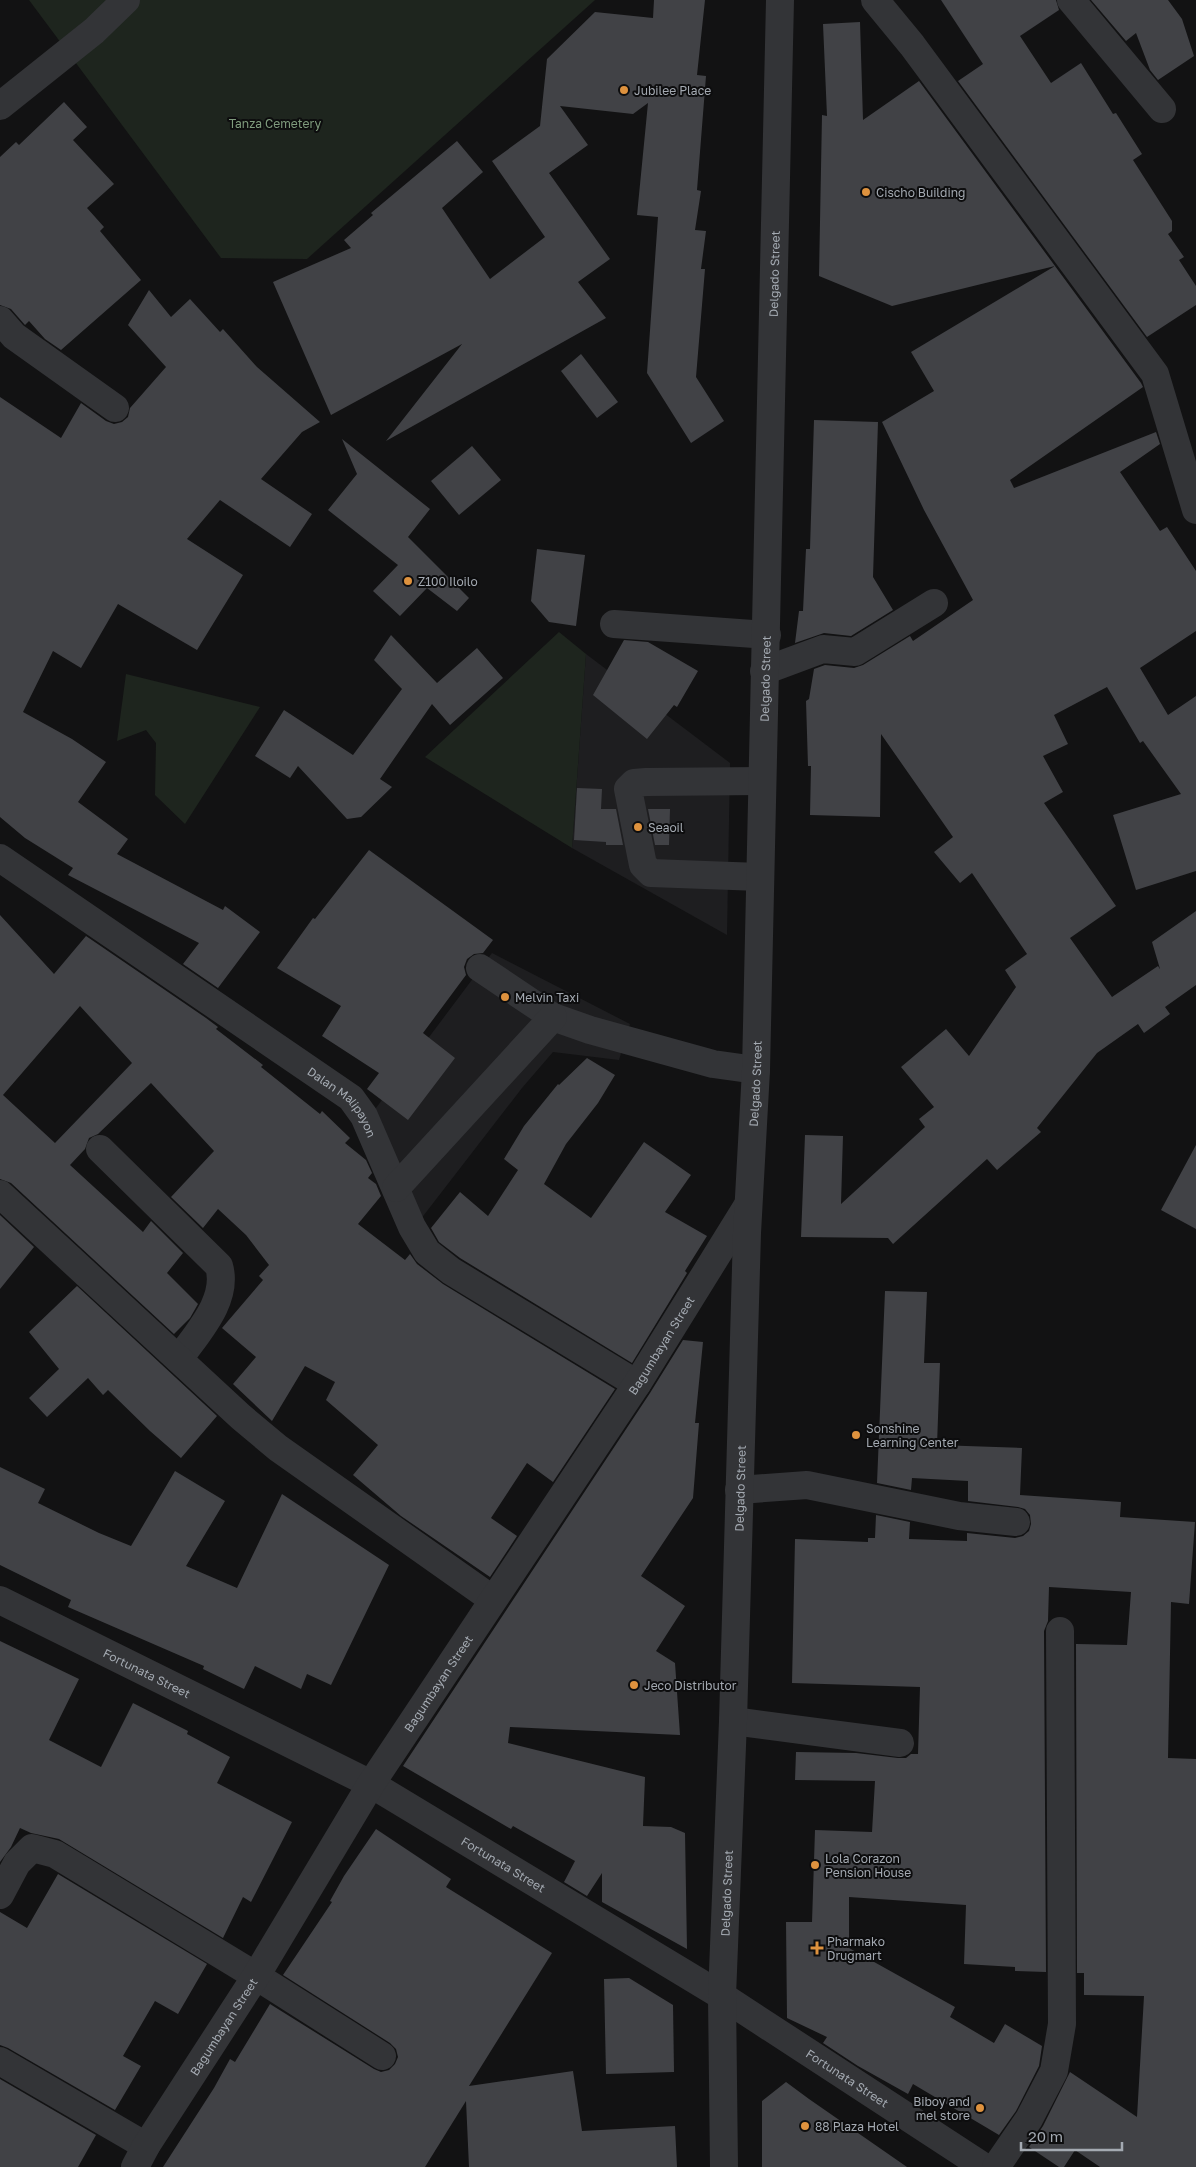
<svg xmlns="http://www.w3.org/2000/svg" width="1196" height="2167" viewBox="0 0 1196 2167" font-family="'Golos Text',sans-serif">
<style>
.built{fill:#1e1e20}
.green{fill:#1e251e}
.building{fill:#414246;fill-rule:evenodd}
.lines{fill:none;stroke-linecap:round;stroke-linejoin:round}
.minor{stroke:#333437;stroke-width:28}
.poi-dot{fill:#de923e;stroke:#0d0d0e;stroke-width:2}
.labels{text-anchor:middle;dominant-baseline:central;stroke-width:4;stroke-linejoin:round;paint-order:stroke}
.poi-label{font-size:12px;fill:#a4aab2;stroke:#0d0d0e;text-anchor:start}
.park-label{font-size:12px;fill:#7f9b7d;stroke:#0d0d0e}
.street-label{font-size:12px;fill:#a4aab2;stroke:#0d0d0e}
</style>
<rect width="100%" height="100%" fill="#121213"/>
<g class="built">
<path d="M586 654 730 763 727 935 572 848Z"/>
<path d="M492 953 630 1024 619 1060 553 1052 522 1088 417 1224 373 1112Z"/>
</g>
<g class="green">
<path d="M29 0H595L307 259 221 258Z"/>
<path d="M559 632 586 654 572 848 425 757Z"/>
<path d="M126 674 260 707 185 824 155 795 156 743 146 730 117 741Z"/>
</g>
<g class="building">
<path d="M654 0H705L697 75 706 76 697 190 701 191 695 230 706 231 701 269H705L696 377 724 421 691 443 647 373 658 217 637 215 648 103 633 114 560 106 588 145 549 173 610 259 578 282 606 318 386 441 462 344 331 415 273 282 351 248 344 240 373 215 371 213 457 141 483 172 442 208 490 279 545 237 492 161 540 126 547 59 595 12 653 18Z"/>
<path d="M941 0H1056L1059 10 1020 36 1051 83 1081 63 1113 114 1116 113 1142 154 1133 160 1172 221V231L1168 234 1184 257 1179 260 1196 286V305L1147 337 958 81 983 64Z"/>
<path d="M1091 0H1168L1182 19 1194 56 1158 80 1150 70 1136 33 1126 41Z"/>
<path d="M860 22 863 120 919 81 1141 383 1143 387 1010 480 1014 488 1156 432 1160 444 1120 472 1160 531 1167 527 1196 571V631L1140 668 1168 715 1196 696V871L1136 890 1113 815 1181 794 1143 741 1140 743 1107 687 1054 715 1068 744 1043 756 1063 792 1044 803 1116 906 1070 938 1112 997 1158 966 1160 969 1152 942 1196 911V985L1165 1007 1170 1014 1144 1033 1138 1024 1097 1053 1037 1128 1041 1132 997 1170 987 1159 893 1244 888 1238 801 1237 805 1135 843 1136 841 1204 925 1127 919 1119 934 1107 901 1067 946 1029 969 1056 1016 987 1005 970 1027 954 972 873 960 883 934 852 953 837 881 734 880 817 810 815 811 766H808L806 701 809 699 814 669 825 665 854 668 863 665 910 636 913 641 973 600 924 510 882 422 934 391 911 352 1055 266 892 306 819 276 822 115 827 116 823 24Z"/>
<path d="M64 102 87 127 73 140 114 184 87 208 104 227 100 231 141 280 61 350 45 339 29 321 25 325 11 309 0 305V157L16 142 19 145Z"/>
<path d="M149 290 171 317 190 299 220 332 223 329 257 367 320 422 302 432 261 479 312 514 290 547 220 500 187 539 243 575 197 650 118 604 81 668 53 651 23 712 72 739 106 762 78 802 128 839 117 854 223 910 225 906 260 932 218 988 183 964 199 943 68 875 73 868 25 838 0 817V397L61 438 81 403 106 421 114 424 122 422 128 417 130 408 166 367 128 325Z"/>
<path d="M581 354 618 402 597 418 561 371Z"/>
<path d="M814 420 878 422 873 577 893 610 851 636 824 633 795 643 799 611H803L806 549H810Z"/>
<path d="M342 439 430 509 408 537 469 598 457 611 427 588 400 616 373 591 398 565 328 510 357 474Z"/>
<path d="M472 446 501 480 459 515 431 481Z"/>
<path d="M537 549 585 555 576 626 549 622 531 601Z"/>
<path d="M391 635 437 683 477 648 503 678 450 725 432 704 380 779 392 787 361 817 347 819 298 766 290 778 255 756 284 710 353 755 402 689 374 660Z"/>
<path d="M624 640 648 642 698 671 677 707 674 705 647 739 593 695Z"/>
<path d="M577 788 602 789 601 809H616L623 845H606V842L574 840Z"/>
<path d="M648 809H670L669 845H655Z"/>
<path d="M369 850 493 940 483 953 474 954 467 959 464 967 466 975 423 1033 455 1058 408 1120 367 1089 379 1073 322 1036 341 1006 277 968 313 918 315 919Z"/>
<path d="M0 915 54 974 86 936 206 1018 218 1027 216 1029 263 1065 261 1067 320 1114 322 1111 350 1138 345 1143 366 1160 372 1173 368 1178 376 1184 381 1196 358 1224 405 1260 410 1254 417 1264 443 1284 615 1389 553 1482 527 1463 491 1518 517 1536 490 1577 401 1516 353 1475 378 1445 326 1400 335 1382 305 1366 272 1421 233 1384 256 1357 222 1328 263 1280 259 1276 269 1265 246 1235 218 1209 203 1228 171 1197 214 1151 151 1083 98 1134 89 1138 85 1149 70 1165 143 1232 151 1221 183 1253 167 1273 198 1304 190 1318 174 1334 11 1183 0 1179ZM80 1006 132 1063 55 1143 3 1095Z"/>
<path d="M587 1058 615 1075 598 1103 566 1144 544 1184 591 1218 644 1142 691 1175 665 1212 707 1236 685 1271 687 1273 632 1363 460 1258 439 1242 431 1228 460 1192 488 1216 518 1170 504 1159 524 1126 558 1084 559 1085Z"/>
<path d="M1196 1145V1229L1161 1210Z"/>
<path d="M0 1215 34 1247 0 1289Z"/>
<path d="M77 1286 217 1416 181 1458 150 1431 108 1390 103 1395 88 1378 47 1417 29 1398 59 1369 29 1332Z"/>
<path d="M885 1291 927 1292 924 1363H940L937 1445 1022 1448 1020 1495 1121 1502 1120 1517 1195 1522 1189 1604 1171 1602 1168 1758 1196 1759V2167H1100L1075 2150 1064 2167H1059L1029 2147 1043 2126 1070 2072 1137 2117 1144 1996 1084 1995V1973H1077L1076 1644 1127 1645 1131 1592 1049 1587 1048 1621 1044 1631 1046 1972 1015 1971V1967L964 1964 966 1905 849 1897V1948L955 2007 950 2017 994 2043 1005 2024 1042 2046 1039 2066 1016 2111 999 2135 913 2084 908 2094 858 2066 823 2043 827 2037 787 2018 786 1922H812L815 1830 872 1832 875 1781 795 1780 796 1752 856 1753 898 1758H906L911 1754H918L920 1687 792 1683 795 1539 868 1542V1538H875L876 1515 910 1522 909 1539 967 1541V1533L1015 1538 1023 1536 1029 1531 1031 1524 1030 1515 1025 1509 1018 1507 968 1501V1481L912 1478 911 1490 877 1483Z"/>
<path d="M683 1340 703 1342 695 1423H699L693 1498 641 1576 685 1606 656 1651 675 1663 680 1735 510 1727 508 1743 645 1777 643 1826 671 1827 685 1833 687 1949 602 1902V1873L587 1896 564 1882 575 1861 513 1826 511 1829 403 1766 650 1393Z"/>
<path d="M0 1467 45 1489 38 1503 99 1533 131 1546 175 1471 225 1501 186 1566 237 1588 282 1494 389 1565 331 1685 307 1674 301 1689 255 1666 244 1689 203 1669 204 1666 68 1607 71 1600 0 1565Z"/>
<path d="M0 1641 79 1679 49 1740 101 1767 133 1703 188 1731 187 1734 230 1757 217 1783 292 1822 251 1902 243 1897 223 1938 59 1839 31 1833 20 1828 11 1847 0 1862Z"/>
<path d="M376 1829 451 1879 446 1887 552 1953 469 2086 573 2071 582 2131 675 2126 677 2167H469L466 2101 425 2167H163L214 2088 230 2059 235 2062 270 2004 374 2069 381 2072 389 2070 395 2064 398 2057 396 2049 390 2043 283 1975 332 1902 330 1901 344 1876Z"/>
<path d="M58 1874 207 1964 178 2014 155 2001 123 2056 141 2066 115 2110 8 2048 0 2045V1912L27 1928Z"/>
<path d="M629 1978 673 2005 674 2072 606 2074 604 1979Z"/>
<path d="M0 2079 96 2135 78 2167H0Z"/>
<path d="M786 2082 809 2099 907 2167H762V2101Z"/>
</g>
<g class="lines">
<g class="minor">
<path d="M875 0 912 45 1155 374 1196 510"/>
<path d="M1071 0 1162 109"/>
<path d="M0 106 94 31 126 0"/>
<path d="M0 320 14 336 115 408"/>
<path d="M614 624 767 635"/>
<path d="M764 671 823 649 855 652 934 603"/>
<path id="s1" d="M0 858 351 1098 364 1116 412 1227 427 1252 451 1271 637 1384"/>
<path d="M760 877 651 873 643 865 628 789 634 783 646 782 762 781"/>
<path d="M480 968 553 1017 590 1030 713 1064 756 1070"/>
<path d="M100 1149 219 1266C229 1300 197 1333 179 1359"/>
<path d="M396 1188 553 1017"/>
<path d="M0 1194 241 1417 278 1448 492 1599"/>
<path d="M739 1490 807 1485 959 1516 1016 1522"/>
<path id="s2" d="M0 1600 371 1784 722 1996 984 2167"/>
<path d="M733 1721 900 1743"/>
<path d="M0 1895 17 1863 32 1848 55 1854 256 1976 382 2056"/>
<path d="M0 2061 146 2146"/>
<path id="s3" d="M135 2167 146 2146 256 1976 371 1784 637 1384 748 1205"/>
<path id="s4" d="M724 2167 722 1996 733 1721 747 1233 756 1070 780 0"/>
<path d="M996 2167 1029 2119 1054 2071 1062 2024 1060 1631"/>
</g>
</g>
<g class="poi-dot">
<circle cx="624" cy="90" r="5"/>
<circle cx="866" cy="192" r="5"/>
<circle cx="408" cy="581" r="5"/>
<circle cx="638" cy="827" r="5"/>
<circle cx="505" cy="997" r="5"/>
<circle cx="856" cy="1435" r="5"/>
<circle cx="634" cy="1685" r="5"/>
<circle cx="815" cy="1865" r="5"/>
<path d="M814.5 1940.5h5v5h5v5h-5v5h-5v-5h-5v-5h5z"/>
<circle cx="980" cy="2108" r="5"/>
<circle cx="805" cy="2126" r="5"/>
</g>
<g class="labels">
<g class="poi-label">
<text x="634" y="90">Jubilee Place</text>
<text x="876" y="192">Cischo Building</text>
<text x="418" y="581">Z100 Iloilo</text>
<text x="648" y="827">Seaoil</text>
<text x="515" y="997">Melvin Taxi</text>
<text x="866" y="1428">Sonshine<tspan x="866" dy="14">Learning Center</tspan></text>
<text x="644" y="1685">Jeco Distributor</text>
<text x="825" y="1858">Lola Corazon<tspan x="825" dy="14">Pension House</tspan></text>
<text x="827" y="1941">Pharmako<tspan x="827" dy="14">Drugmart</tspan></text>
<text x="970" y="2101" text-anchor="end">Biboy and<tspan x="970" dy="14">mel store</tspan></text>
<text x="815" y="2126">88 Plaza Hotel</text>
</g>
<g class="park-label">
<text x="275" y="123">Tanza Cemetery</text>
</g>
<g class="street-label">
<text stroke="none"><textPath href="#s4" startOffset="1894">Delgado Street</textPath></text>
<text stroke="none"><textPath href="#s4" startOffset="1489">Delgado Street</textPath></text>
<text stroke="none"><textPath href="#s4" startOffset="1084">Delgado Street</textPath></text>
<text stroke="none"><textPath href="#s1" startOffset="422">Dalan Malipayon</textPath></text>
<text stroke="none"><textPath href="#s3" startOffset="976">Bagumbayan Street</textPath></text>
<text stroke="none"><textPath href="#s4" startOffset="679">Delgado Street</textPath></text>
<text stroke="none"><textPath href="#s2" startOffset="164">Fortunata Street</textPath></text>
<text stroke="none"><textPath href="#s3" startOffset="571">Bagumbayan Street</textPath></text>
<text stroke="none"><textPath href="#s2" startOffset="569">Fortunata Street</textPath></text>
<text stroke="none"><textPath href="#s4" startOffset="274">Delgado Street</textPath></text>
<text stroke="none"><textPath href="#s3" startOffset="166">Bagumbayan Street</textPath></text>
<text stroke="none"><textPath href="#s2" startOffset="974">Fortunata Street</textPath></text>
</g>
</g>
<path d="M1021 2142v8h101v-8" fill="none" stroke="#a4aab2" stroke-width="2.5"/>
<text x="1028" y="2142" font-size="15" fill="#a4aab2" stroke="#0d0d0e" stroke-width="4" paint-order="stroke">20 m</text>
</svg>
